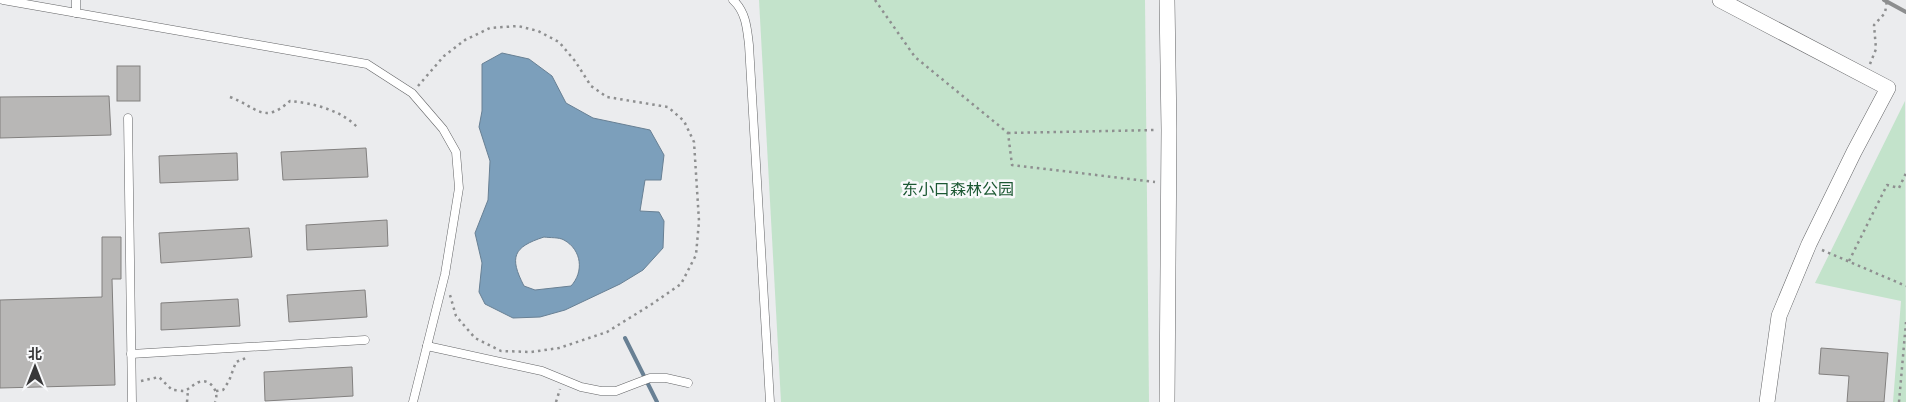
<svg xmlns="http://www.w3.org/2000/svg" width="1906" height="402" viewBox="0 0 1906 402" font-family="Helvetica,'Noto Sans SC',sans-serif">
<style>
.green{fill:#c3e3cb}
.water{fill:#7c9fbb;stroke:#688094;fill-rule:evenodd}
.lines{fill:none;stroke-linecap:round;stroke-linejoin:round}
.stream{stroke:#688094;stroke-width:4}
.building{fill:#b8b7b6;stroke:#82807f}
.service-casing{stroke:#636466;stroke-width:9}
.minor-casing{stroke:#636466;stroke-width:16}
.path{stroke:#8e8f90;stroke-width:2.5;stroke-dasharray:2.5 4;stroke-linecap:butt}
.service{stroke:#fff;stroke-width:8}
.minor{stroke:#fff;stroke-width:15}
.rail{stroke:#8d8e8f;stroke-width:4}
.labels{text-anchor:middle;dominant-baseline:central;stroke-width:5;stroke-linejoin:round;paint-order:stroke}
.park-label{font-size:16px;fill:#1c5833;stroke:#f8f9fb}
</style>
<rect width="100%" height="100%" fill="#ebecee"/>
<g class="green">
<path d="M759 0H1145L1149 402H781Z"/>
<path d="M1905 101 1906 402H1893L1901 301 1815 283Z"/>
</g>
<path class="water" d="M502 53 529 59 552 76 566 103 593 118 650 130 664 155 661 180H645L640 211 659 212 664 221 663 248 643 270 620 284 565 310 540 317 513 318 485 304 479 292 482 263 475 233 488 200 490 161 479 127 482 111V64ZM544 237C550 238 559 237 564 240 582 250 584 272 571 286L535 290 524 286C509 257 513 247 544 237Z"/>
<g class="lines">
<path class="stream" d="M625 338 657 402"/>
</g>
<g class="building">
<rect x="117" y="66" width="23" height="35"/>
<path d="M109 96 111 135 0 138V97Z"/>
<path d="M366 148 368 177 283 180 281 152Z"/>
<path d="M237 153 238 180 160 183 159 156Z"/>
<path d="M387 220 388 246 307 250 306 225Z"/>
<path d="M249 228 252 257 161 263 159 233Z"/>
<path d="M102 237H121V279H112L115 385 0 388V300L102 297Z"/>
<path d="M365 290 367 317 289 322 287 295Z"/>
<path d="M238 299 240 326 161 330V303Z"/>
<path d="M1821 348 1888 353 1884 402H1847L1849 376 1819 374Z"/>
<path d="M352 367 353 396 265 401 264 372Z"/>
</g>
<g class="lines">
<defs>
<g id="service">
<path d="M3 0 367 64 412 93 443 129 456 152 459 188 445 274 413 402"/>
<path d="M733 0C746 12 747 28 749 45L770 402"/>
<path d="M76 13V0"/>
<path d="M128 118 132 402"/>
<path d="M427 346 542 371 581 387 601 391H616L650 378H666L688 383"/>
<path d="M131 354 365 340"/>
</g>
<g id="minor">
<path d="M1167 0 1169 130 1167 402"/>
<path d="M1720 0 1888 88 1854 152 1809 244 1779 316 1767 402"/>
</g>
</defs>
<use href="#service" class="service-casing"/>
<use href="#minor" class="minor-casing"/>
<g class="path">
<path d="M875 0 915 57 1008 133 1012 165 1155 182"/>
<path d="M1870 64 1876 49 1874 25 1885 13 1887 0"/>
<path d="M418 86 444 56 465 40 490 28 518 26 538 31 559 42 575 61 591 86 607 97 668 107 684 121 694 142 699 221 696 255 681 284 652 304 607 332 559 348 531 352 501 351 475 338 456 316 450 295"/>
<path d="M230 97C257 107 263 125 290 101 312 103 342 110 358 128"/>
<path d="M1008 133 1157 130"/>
<path d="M1822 250 1906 286"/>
<path d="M1849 261 1887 185 1899 188 1906 173"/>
<path d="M141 381 159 377 172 390C176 390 181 391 184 391 190 389 193 384 199 382 210 378 220 392 215 402"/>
<path d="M216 391 223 390 229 381 236 362 246 358"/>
<path d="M187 402 188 390"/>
<path d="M556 402 560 389"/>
<path d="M1899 402 1906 322"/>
</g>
<use href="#service" class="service"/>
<use href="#minor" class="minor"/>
<path class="rail" d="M1884 0 1906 12"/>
</g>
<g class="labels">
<g class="park-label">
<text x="958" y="189">东小口森林公园</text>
</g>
</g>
<g transform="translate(35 367)" stroke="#f8f9fb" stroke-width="4" paint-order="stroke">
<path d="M0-4L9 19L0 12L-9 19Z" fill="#383839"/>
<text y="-8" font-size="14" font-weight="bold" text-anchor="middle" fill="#383839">北</text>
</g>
</svg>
